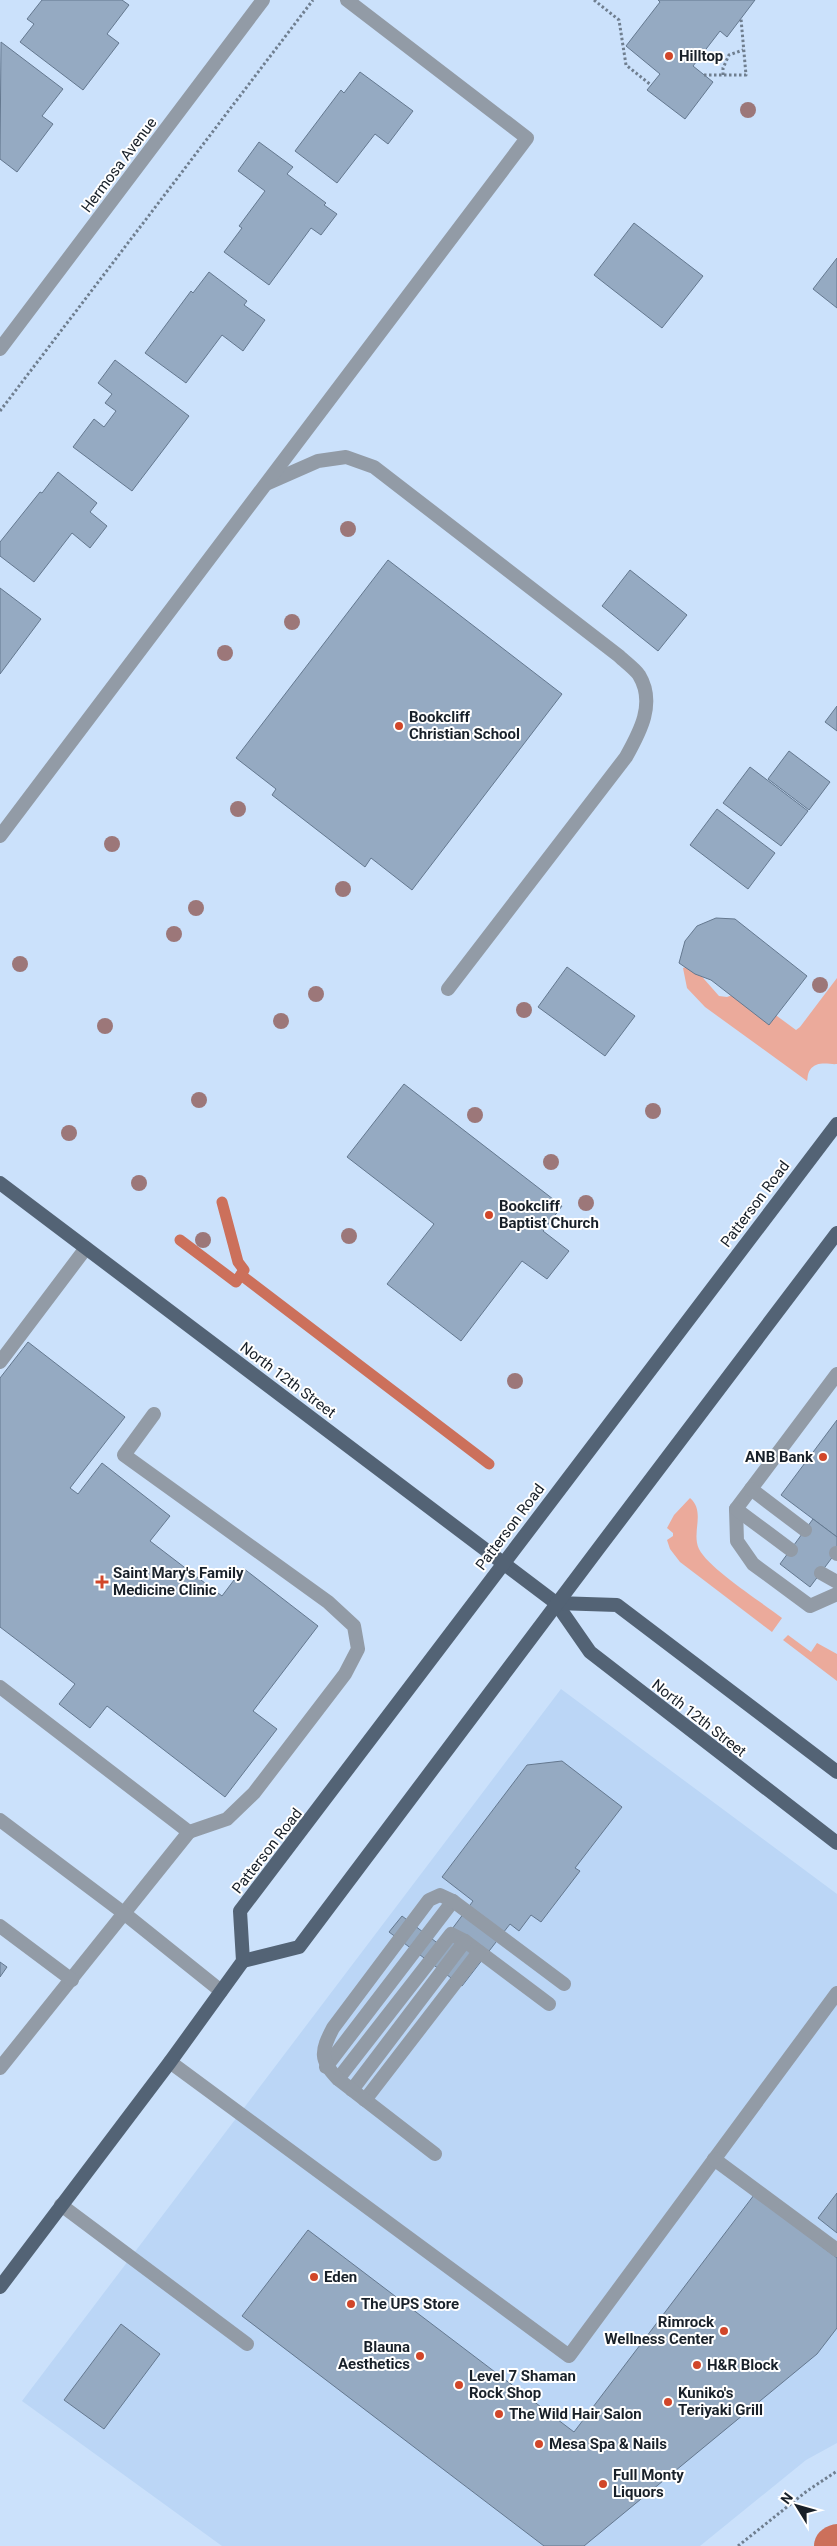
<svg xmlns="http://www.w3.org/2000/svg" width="837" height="2546" viewBox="0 0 837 2546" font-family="Roboto,sans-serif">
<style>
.built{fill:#bbd6f6}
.green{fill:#ebaa9b}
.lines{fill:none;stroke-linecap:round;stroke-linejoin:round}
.stream{stroke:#cc705b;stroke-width:11}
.canal{stroke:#cc705b;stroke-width:40}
.building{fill:#95aac2;stroke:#64788f}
.path{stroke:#6f7e8f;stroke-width:3;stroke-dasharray:2.5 2.5;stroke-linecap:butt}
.service{stroke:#929ba6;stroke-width:14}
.minor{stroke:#929ba6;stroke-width:14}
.primary{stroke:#536375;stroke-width:14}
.tree{fill:#9c7779}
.poi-dot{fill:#d14629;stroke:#fff;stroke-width:2}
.labels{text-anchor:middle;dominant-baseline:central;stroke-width:4;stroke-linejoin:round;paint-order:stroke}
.poi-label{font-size:15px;font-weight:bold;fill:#182029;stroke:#fff;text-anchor:start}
.street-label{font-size:15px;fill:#182029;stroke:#fff}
</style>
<rect width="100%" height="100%" fill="#cbe1fb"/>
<path class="built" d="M561 1689 837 1894V2443L806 2460 700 2546H222L22 2401Z"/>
<g class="green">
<path d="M686 967 697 971 719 996 727 997 743 991 796 1030 800 1027 837 978V1064C830 1065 817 1060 810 1070 807 1074 808 1079 807 1081L705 1007 687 988 683 968Z"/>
<path d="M690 1498C706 1512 691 1532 699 1549 709 1569 763 1603 782 1618L772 1632 680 1562 670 1549 667 1540 673 1536V1533L667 1528 674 1515Z"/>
<path d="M788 1635 811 1652 817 1643 837 1654V1681L783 1640Z"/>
</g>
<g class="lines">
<g class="stream">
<path d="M180 1240 236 1282 244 1270 238 1262 222 1202"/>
<path d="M241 1275 489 1464"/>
</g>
<path class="canal" d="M834 2546 837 2544"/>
</g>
<g class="building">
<path d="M42 0H122L129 5 107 34 119 43 83 90 20 42 34 24 27 19Z"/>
<path d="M658 0H755L727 37 720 31 693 66 713 82 685 119 647 90 660 74 626 46 660 2Z"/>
<path d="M1 42 63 89 42 116 53 124 17 172 0 159Z"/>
<path d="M360 72 413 111 388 144 375 134 337 183 295 151 341 90 344 93Z"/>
<path d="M259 142 293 167 287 174 326 203 324 205 337 214 321 235 311 228 269 285 224 252 242 228 239 226 265 191 238 171Z"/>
<path d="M634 223 703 276 662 328 594 275Z"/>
<path d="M837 258V308L813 289Z"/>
<path d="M209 272 247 301 244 305 265 320 243 351 222 335 186 383 145 353 191 291 193 293Z"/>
<path d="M115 360 189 416 132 491 73 447 94 419 104 427 116 411 105 403 112 394 98 383Z"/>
<path d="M58 472 97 503 90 512 107 526 90 548 72 533 34 582 0 556V542L40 492 42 493Z"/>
<path d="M388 560 562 694 412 890 371 858 365 867 272 795 276 789 236 758Z"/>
<path d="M630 570 687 615 658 651 602 606Z"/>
<path d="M0 588 41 619 0 674Z"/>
<path d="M837 706V731L825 722Z"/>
<path d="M789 751 830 782 809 810 768 779Z"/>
<path d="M750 767 808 811 781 846 723 803Z"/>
<path d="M717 809 775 853 748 889 690 845Z"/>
<path d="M716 918 735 919 807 976 769 1025 711 980 695 974 679 963 685 941 697 926Z"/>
<path d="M567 967 635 1016 605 1056 538 1007Z"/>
<path d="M404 1084 562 1206 543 1231 569 1251 547 1279 522 1261 461 1341 387 1284 434 1224 347 1157Z"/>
<path d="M28 1342 125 1417 70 1488 78 1494 102 1463 170 1516 150 1541 222 1596 243 1568 318 1626 253 1711 277 1729 225 1797 107 1706 90 1728 59 1704 75 1684 0 1627V1378Z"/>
<path d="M837 1420V1537L781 1495Z"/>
<path d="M813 1519 837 1537V1551L810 1587 780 1564Z"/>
<path d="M562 1761 622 1807 575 1868 580 1871 541 1922 531 1915 519 1931 510 1924 462 1986 389 1932 402 1916 440 1945 473 1901 442 1877 527 1765Z"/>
<path d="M0 1962 7 1967 0 1977Z"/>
<path d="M837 2193V2233L818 2218Z"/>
<path d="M754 2195 837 2258V2328L817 2354 584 2546H544L242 2316 308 2230 574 2432Z"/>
<path d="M121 2324 160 2354 104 2429 64 2400Z"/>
</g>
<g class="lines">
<g class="path">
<path d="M594 0 619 20 626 65 651 85"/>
<path d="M704 75H746L741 19"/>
<path d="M723 75V68L729 55 743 50"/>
<path d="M0 411 313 0"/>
<path d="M738 2546 807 2491 837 2471"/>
</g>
<g class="service">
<path d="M268 483 318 461 346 457 374 467 619 656C625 662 634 668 639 675 656 703 640 732 626 757L448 989"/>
<path d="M0 836 527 138 347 0"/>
<path d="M0 1362 86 1248"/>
<path d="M837 1374 736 1509 737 1541 753 1564 810 1606 837 1594"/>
<path d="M154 1414 124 1455 328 1602 354 1626 358 1649 345 1674 254 1793 227 1819 189 1832"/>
<path d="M751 1489 805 1530"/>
<path d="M736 1509 791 1550"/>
<path d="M836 1553 837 1554"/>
<path d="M821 1573 837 1582"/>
<path d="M0 1687 189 1832 0 2068"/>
<path d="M0 1820 125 1914 221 1991"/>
<path d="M0 1926 72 1980"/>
<path d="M170 2062 569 2356 837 1993"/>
<path d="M326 2067 453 1901"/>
<path d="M338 2079 451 1934 465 1941 549 2004"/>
<path d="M352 2090 465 1941"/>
<path d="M365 2100 479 1952"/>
<path d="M435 2154 338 2079C319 2060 321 2051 333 2028L429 1900 440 1895 453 1901 564 1984"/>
<path d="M714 2159 837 2250"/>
<path d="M61 2205 247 2344"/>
</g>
<path class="minor" d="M0 349 263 0"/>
<g class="primary">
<path d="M0 1183 556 1603 590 1652 837 1843"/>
<path d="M556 1603 617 1605 837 1772"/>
<path d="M243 1961 299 1947C479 1709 656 1470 837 1233"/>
<path d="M0 2287 170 2062 243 1961 240 1911 837 1124"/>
</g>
</g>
<g class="tree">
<circle cx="748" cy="110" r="8"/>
<circle cx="348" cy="529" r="8"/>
<circle cx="292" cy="622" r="8"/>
<circle cx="225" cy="653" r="8"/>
<circle cx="238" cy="809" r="8"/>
<circle cx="112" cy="844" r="8"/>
<circle cx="343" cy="889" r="8"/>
<circle cx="196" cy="908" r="8"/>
<circle cx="174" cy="934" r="8"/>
<circle cx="20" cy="964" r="8"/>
<circle cx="820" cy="985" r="8"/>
<circle cx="316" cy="994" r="8"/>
<circle cx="524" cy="1010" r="8"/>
<circle cx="281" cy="1021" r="8"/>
<circle cx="105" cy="1026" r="8"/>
<circle cx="199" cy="1100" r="8"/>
<circle cx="653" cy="1111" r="8"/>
<circle cx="475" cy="1115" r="8"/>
<circle cx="69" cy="1133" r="8"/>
<circle cx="551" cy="1162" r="8"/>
<circle cx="139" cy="1183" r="8"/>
<circle cx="586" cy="1203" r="8"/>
<circle cx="349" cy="1236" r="8"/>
<circle cx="203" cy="1240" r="8"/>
<circle cx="515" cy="1381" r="8"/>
</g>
<g class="poi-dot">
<circle cx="669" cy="56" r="5"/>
<circle cx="399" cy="726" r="5"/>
<circle cx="489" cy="1215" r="5"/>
<circle cx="823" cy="1457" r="5"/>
<path d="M99.5 1574.5h5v5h5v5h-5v5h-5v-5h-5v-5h5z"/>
<circle cx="314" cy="2277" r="5"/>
<circle cx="351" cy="2304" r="5"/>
<circle cx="724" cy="2331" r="5"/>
<circle cx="420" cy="2356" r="5"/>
<circle cx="697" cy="2365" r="5"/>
<circle cx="459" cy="2385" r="5"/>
<circle cx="668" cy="2402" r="5"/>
<circle cx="499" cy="2414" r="5"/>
<circle cx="539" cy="2444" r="5"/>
<circle cx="603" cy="2484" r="5"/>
</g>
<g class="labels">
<g class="poi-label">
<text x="679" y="56">Hilltop</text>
<text x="409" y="717">Bookcliff<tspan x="409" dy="17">Christian School</tspan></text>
<text x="499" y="1206">Bookcliff<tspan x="499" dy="17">Baptist Church</tspan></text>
<text x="813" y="1457" text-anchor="end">ANB Bank</text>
<text x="113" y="1573">Saint Mary's Family<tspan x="113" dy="17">Medicine Clinic</tspan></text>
<text x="324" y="2277">Eden</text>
<text x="361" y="2304">The UPS Store</text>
<text x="714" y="2322" text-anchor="end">Rimrock<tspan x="714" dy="17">Wellness Center</tspan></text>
<text x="410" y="2347" text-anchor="end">Blauna<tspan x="410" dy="17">Aesthetics</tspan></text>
<text x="707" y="2365">H&amp;R Block</text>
<text x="469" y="2376">Level 7 Shaman<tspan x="469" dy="17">Rock Shop</tspan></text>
<text x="678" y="2393">Kuniko's<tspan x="678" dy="17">Teriyaki Grill</tspan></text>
<text x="509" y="2414">The Wild Hair Salon</text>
<text x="549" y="2444">Mesa Spa &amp; Nails</text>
<text x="613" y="2475">Full Monty<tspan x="613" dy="17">Liquors</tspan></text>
</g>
<g class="street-label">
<text transform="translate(119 165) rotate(-53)">Hermosa Avenue</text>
<text transform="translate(755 1204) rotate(-53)">Patterson Road</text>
<text transform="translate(288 1380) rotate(37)">North 12th Street</text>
<text transform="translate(510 1527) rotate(-53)">Patterson Road</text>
<text transform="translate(699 1718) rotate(38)">North 12th Street</text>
<text transform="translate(267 1851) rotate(-52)">Patterson Road</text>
</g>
</g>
<g transform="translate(797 2506) rotate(307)" stroke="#ffffff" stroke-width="4" paint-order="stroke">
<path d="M0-4L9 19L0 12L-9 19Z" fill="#182029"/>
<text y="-8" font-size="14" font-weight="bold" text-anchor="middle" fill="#182029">N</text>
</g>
</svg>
